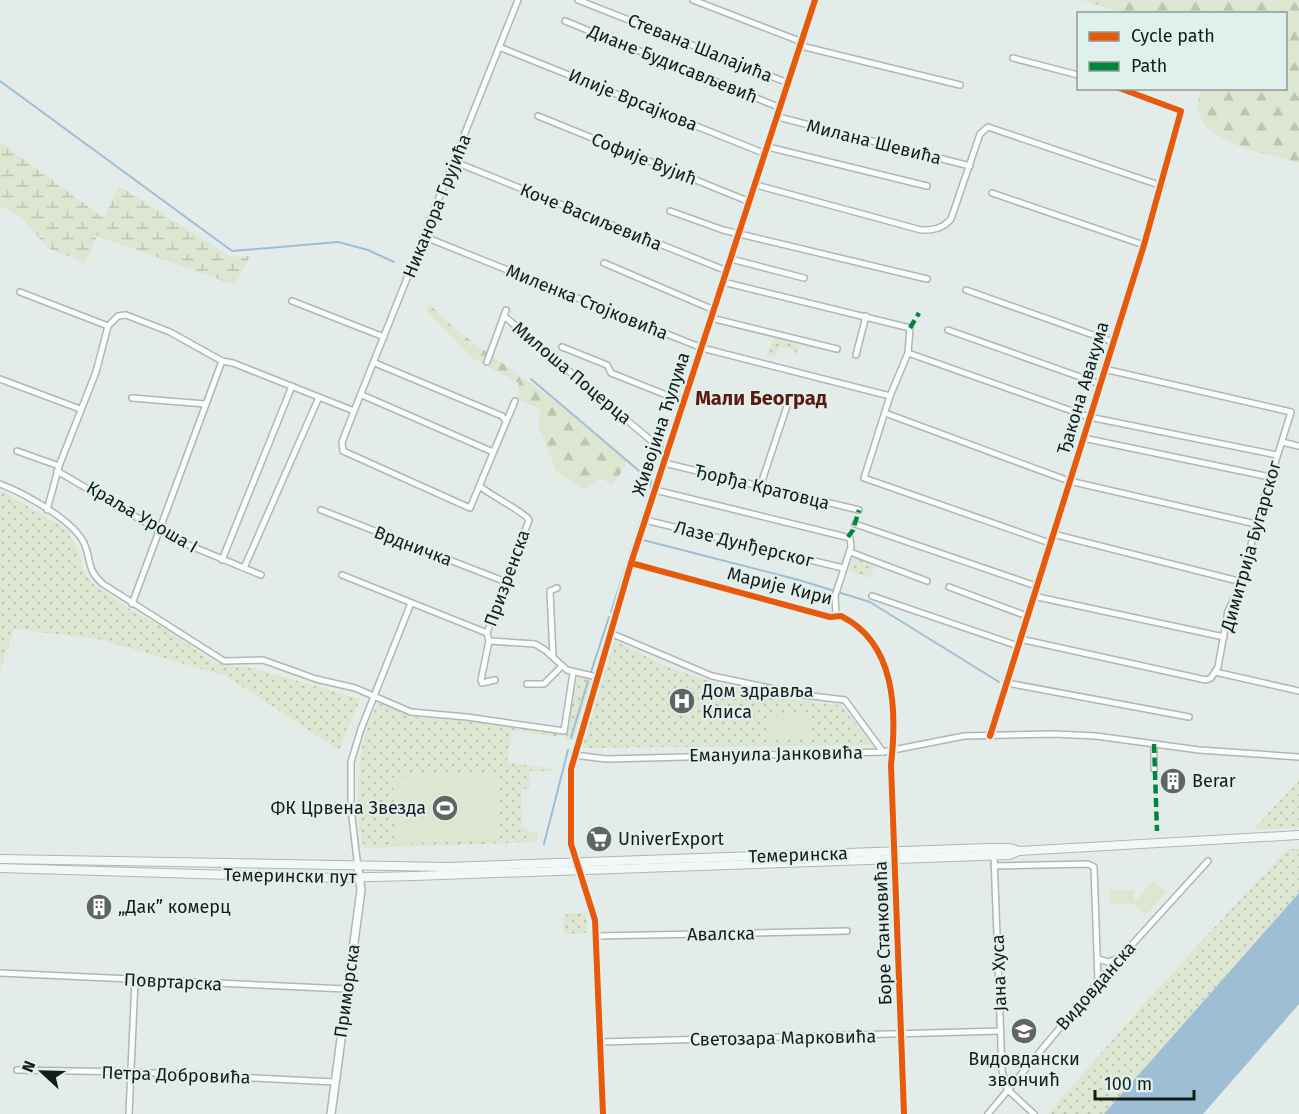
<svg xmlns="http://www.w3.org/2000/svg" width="1299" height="1114" viewBox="0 0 1299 1114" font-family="'Fira Sans',sans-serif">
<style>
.green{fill:url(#green-dots)}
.forest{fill:url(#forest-firs)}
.wetland{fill:url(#wetland-marsh)}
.pitch{fill:#dce6d0}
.water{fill:#9dbed4}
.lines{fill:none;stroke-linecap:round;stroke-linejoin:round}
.stream{stroke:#9dbed4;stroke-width:2}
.minor-casing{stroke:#b0b6b5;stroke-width:8}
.tertiary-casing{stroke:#b0b6b5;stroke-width:10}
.secondary-casing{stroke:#b0b6b5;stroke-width:10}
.minor{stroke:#fbfcfc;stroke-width:5}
.tertiary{stroke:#fbfcfc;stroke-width:7}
.secondary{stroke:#f2f7f8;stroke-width:8}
.quiet{stroke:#00873e;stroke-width:4.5;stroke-dasharray:9 4.5;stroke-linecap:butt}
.cycleway-casing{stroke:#e0f0ec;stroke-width:10}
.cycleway{stroke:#e8590c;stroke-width:6}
.labels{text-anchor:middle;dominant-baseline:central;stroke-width:4.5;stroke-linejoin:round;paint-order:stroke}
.street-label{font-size:18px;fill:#161c1b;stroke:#e0f0ec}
.poi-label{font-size:18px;fill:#161c1b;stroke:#e0f0ec;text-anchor:start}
.neighbourhood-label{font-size:20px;font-weight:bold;fill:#5c190e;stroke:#e0f0ec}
</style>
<defs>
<pattern id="green-dots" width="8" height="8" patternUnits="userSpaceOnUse" patternTransform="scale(1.5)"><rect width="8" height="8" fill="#dce6d0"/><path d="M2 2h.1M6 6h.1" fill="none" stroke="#bcc5b2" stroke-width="1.8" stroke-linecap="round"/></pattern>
<pattern id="forest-firs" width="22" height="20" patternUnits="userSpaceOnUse" patternTransform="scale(1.5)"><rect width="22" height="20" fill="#dce6d0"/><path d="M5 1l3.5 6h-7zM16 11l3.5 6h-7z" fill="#bcc5b2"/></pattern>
<pattern id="wetland-marsh" width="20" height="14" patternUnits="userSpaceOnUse" patternTransform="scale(1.5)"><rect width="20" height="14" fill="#dce6d0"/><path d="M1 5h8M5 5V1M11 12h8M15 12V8" fill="none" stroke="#bcc5b2"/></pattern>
</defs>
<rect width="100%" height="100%" fill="#e4ecea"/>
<g class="green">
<path d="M774 338 800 345 797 355 794 354 795 351 779 346 775 358 767 355Z"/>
<path d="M0 490 66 529 78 550 82 568 92 583 131 610 170 631 213 663 252 668 360 699 339 750 226 676 98 639 14 629 0 670Z"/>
<path d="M853 557 875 565 870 578 848 570Z"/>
<path d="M614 641C632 648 647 658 664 665 721 688 781 700 841 705L873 745 582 748Z"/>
<path d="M580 677 592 679 573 740 566 739 575 680Z"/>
<path d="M379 703 421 718 469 720 558 733V737L512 730 507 762 553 769 552 771H529L530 789H521L522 827H527L528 832H538L535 842 364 848C353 813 356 733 379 703Z"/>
<path d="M1299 780V827L1253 830Z"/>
<path d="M1287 849H1299V893L1104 1114H1048L1151 996Z"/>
<path d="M586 912 587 933 564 934V915Z"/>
</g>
<g class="forest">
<path d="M1081 0H1299V163C1270 154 1206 145 1198 111 1196 105 1200 95 1202 89L1286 88V14L1125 13Z"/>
<path d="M429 304 459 332 548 396 626 461 625 467 612 485 602 479 583 489 556 471 539 427 540 409 517 399 519 383 474 359 426 310Z"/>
</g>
<path class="wetland" d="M0 142 104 218 119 186 231 257 250 256 235 285 97 236 85 263 48 248 20 216 0 206Z"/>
<g class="pitch">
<path d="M812 715V736L768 737V717Z"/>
<path d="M495 773 499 839 395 844 393 777Z"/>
<path d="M1153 881 1167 892 1146 915 1133 904H1110V890H1133L1134 903Z"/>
</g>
<path class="water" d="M1299 893V1004L1203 1114H1104Z"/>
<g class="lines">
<g class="stream">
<path d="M0 81 232 251 338 242 368 250 394 262"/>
<path d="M531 379 651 481V489L611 612"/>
<path d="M643 540 799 580 870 602 999 682"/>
<path d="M591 672 609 617"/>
<path d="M571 738 588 681"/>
<path d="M544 844 568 750"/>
</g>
<defs>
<g id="minor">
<path d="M578 0 788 83"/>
<path d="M693 0 802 42"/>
<path d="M565 21 781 108"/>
<path d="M801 46 960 85"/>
<path d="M499 47 766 154"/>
<path d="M1013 58 1078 75"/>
<path d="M538 116 750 202"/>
<path d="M778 117 970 166"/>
<path d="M768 147 927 186"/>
<path d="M455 162 727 271"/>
<path d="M756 185 921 230C934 230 942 229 951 219L980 134 988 127 1162 186"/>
<path d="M992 193 1144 245"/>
<path d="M670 211 723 230 927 279"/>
<path d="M425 237 702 348 890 396"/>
<path d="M731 259 804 278"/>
<path d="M604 263 714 310"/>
<path d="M723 282 910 328 908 353 890 396 864 478 1050 543"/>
<path d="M966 290 1113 342"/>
<path d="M20 292 108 326"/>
<path d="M292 301 384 337"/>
<path d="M504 316 667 454"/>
<path d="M711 318 837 349"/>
<path d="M948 330 1100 384"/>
<path d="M562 347 607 365 611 373 684 402"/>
<path d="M908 353 1089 417 1277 455"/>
<path d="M856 355 866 316"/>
<path d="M222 361 233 363 354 411 518 0"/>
<path d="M487 362 506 310"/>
<path d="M375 363 502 416 506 421"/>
<path d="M0 379 80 409"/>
<path d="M362 395 493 452"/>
<path d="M132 398 205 404"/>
<path d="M354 411 342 442 343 451 470 508 515 401"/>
<path d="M885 413 1069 481 1256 524"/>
<path d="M1083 438 1270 477"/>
<path d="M1282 442 1299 446"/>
<path d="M17 451 59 466"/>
<path d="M664 463 859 510"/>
<path d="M57 471 174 539 261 575"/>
<path d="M0 484C24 493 73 520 84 543 92 561 86 569 103 584L224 661 263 660 316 679 355 688 411 712 467 717 564 731 573 673"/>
<path d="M481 487C490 495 526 513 529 520L487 633 489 641 481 680 482 683 495 680"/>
<path d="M760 487 787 406"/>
<path d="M655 490 850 538 851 547 835 596 836 615"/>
<path d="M47 510 59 466 96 372 108 326 118 316 126 315 170 332 222 361 132 604"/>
<path d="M321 510 506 582"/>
<path d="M645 520 843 568"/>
<path d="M855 524 1036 586"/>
<path d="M1053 534 1242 582"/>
<path d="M850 552 927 581"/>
<path d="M222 560 292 386"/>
<path d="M631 563 830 617 841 616C896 643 897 711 891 765L904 1114"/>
<path d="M244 568 319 397"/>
<path d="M342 575 487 633"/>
<path d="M949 587 1027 616"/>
<path d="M872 596 1018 646"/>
<path d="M1033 596 1224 637"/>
<path d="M610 633 712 676 803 695 845 700 883 752"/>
<path d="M1020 639 1206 680 1211 678 1218 667 1228 611 1242 582 1256 524 1291 412 1104 369"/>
<path d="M489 641 535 644 545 650 567 670 597 677"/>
<path d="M553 657 550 591 557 588"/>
<path d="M1215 672 1299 691"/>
<path d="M1007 683 1189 717"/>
<path d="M527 684H544L562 666"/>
<path d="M990 736 1144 245 1181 111 1119 88"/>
<path d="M1154 744V769"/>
<path d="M574 755 606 759 883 752 964 736 1054 734 1096 736 1199 750 1299 757"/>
<path d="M994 856 1002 1071 1007 1089 1034 1114"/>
<path d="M994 866 1088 864 1094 867 1098 982"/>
<path d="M358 868 351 809V762L361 729 411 603"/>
<path d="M595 936 847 931"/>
<path d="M1098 959 1108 962 1119 958"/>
<path d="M0 973 346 989"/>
<path d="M600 1042 1001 1031"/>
<path d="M17 1070 131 1072 335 1082"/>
<path d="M129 1114 135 980"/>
<path d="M603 1114 595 920 571 844V769L631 563 815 0"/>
<path d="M988 1114 1098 982 1208 861"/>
</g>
<path id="tertiary" d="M331 1114 361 890 358 868"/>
<g id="secondary">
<path d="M0 859 447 867 988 848H1010L1019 851"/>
<path d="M0 868 333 878 414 876 1009 855 1019 851 1299 835"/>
</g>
</defs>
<use href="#minor" class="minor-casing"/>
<use href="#tertiary" class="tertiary-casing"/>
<use href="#secondary" class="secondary-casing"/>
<use href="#minor" class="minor"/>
<use href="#tertiary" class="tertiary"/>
<use href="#secondary" class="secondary"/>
<g class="quiet">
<path d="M910 328 919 313"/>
<path d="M848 537 853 530 859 510"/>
<path d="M1154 744 1157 831"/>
</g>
<defs>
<g id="cycleway">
<path d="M631 563 830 617 841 616C896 643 897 711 891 765L904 1114"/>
<path d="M990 736 1144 245 1181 111 1119 88"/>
<path d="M603 1114 595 920 571 844V769L631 563 815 0"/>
</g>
</defs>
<use href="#cycleway" class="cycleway-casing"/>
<use href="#cycleway" class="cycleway"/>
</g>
<defs>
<symbol id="hospital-disc" viewBox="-11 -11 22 22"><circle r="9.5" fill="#5e6563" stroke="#e0f0ec"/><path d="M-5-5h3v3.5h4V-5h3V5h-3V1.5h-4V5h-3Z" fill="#fff"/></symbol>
<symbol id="building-disc" viewBox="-11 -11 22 22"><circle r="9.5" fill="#5e6563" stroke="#e0f0ec"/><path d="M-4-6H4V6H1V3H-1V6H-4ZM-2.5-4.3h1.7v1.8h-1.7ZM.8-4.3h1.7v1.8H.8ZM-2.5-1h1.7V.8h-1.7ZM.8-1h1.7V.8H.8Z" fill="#fff"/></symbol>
<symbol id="stadium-disc" viewBox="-11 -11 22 22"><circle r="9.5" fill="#5e6563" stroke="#e0f0ec"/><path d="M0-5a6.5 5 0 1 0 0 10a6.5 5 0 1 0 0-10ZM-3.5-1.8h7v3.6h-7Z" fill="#fff"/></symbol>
<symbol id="supermarket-disc" viewBox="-11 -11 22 22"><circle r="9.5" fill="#5e6563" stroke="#e0f0ec"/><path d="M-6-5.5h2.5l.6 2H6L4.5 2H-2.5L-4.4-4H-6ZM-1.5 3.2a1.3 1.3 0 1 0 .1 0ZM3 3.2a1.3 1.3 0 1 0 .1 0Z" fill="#fff"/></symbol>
<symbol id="school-disc" viewBox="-11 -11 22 22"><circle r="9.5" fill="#5e6563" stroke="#e0f0ec"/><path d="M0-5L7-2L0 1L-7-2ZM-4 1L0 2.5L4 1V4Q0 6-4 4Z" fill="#fff"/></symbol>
</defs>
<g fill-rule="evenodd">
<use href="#hospital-disc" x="667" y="686" width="30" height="30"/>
<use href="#building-disc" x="1158" y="766" width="30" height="30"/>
<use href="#stadium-disc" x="430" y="793" width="30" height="30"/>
<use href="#supermarket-disc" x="584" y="824" width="30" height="30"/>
<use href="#building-disc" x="84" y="892" width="30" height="30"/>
<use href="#school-disc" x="1009" y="1016" width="30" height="30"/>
</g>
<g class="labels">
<g class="street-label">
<text transform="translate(700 48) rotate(22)">Стевана Шалајића</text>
<text transform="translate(673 64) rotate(22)">Диане Будисављевић</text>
<text transform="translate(633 100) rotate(22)">Илије Врсајкова</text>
<text transform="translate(874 142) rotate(14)">Милана Шевића</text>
<text transform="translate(644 159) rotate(22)">Софије Вујић</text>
<text transform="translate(437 206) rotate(-68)">Никанора Грујића</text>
<text transform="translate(591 217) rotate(22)">Коче Васиљевића</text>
<text transform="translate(587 302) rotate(22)">Миленка Стојковића</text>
<text transform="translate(572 373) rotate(40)">Милоша Поцерца</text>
<text transform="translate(1083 388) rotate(-73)">Ђакона Авакума</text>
<text transform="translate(661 424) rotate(-72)">Живојина Ћулума</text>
<text transform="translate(762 487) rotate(14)">Ђорђа Кратовца</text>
<text transform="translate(142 517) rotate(30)">Краља Уроша I</text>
<text transform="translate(744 544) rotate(14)">Лазе Дунђерског</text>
<text transform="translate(413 546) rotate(21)">Врдничка</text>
<text transform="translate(1251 546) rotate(-74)">Димитрија Бугарског</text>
<text transform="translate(507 578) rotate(-70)">Призренска</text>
<text transform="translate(780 586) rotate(14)">Марије Кири</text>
<text transform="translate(776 754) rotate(-1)">Емануила Јанковића</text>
<text transform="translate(798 855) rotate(-2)">Темеринска</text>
<text transform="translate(290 876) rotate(1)">Темерински пут</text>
<text transform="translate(883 933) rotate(-92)">Боре Станковића</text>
<text transform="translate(721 934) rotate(-1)">Авалска</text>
<text transform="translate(999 973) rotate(-92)">Јана Хуса</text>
<text transform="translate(173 982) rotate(3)">Повртарска</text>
<text transform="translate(1096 986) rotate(-49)">Видовданска</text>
<text transform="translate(347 991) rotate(-82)">Приморска</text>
<text transform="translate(783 1038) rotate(-1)">Светозара Марковића</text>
<text transform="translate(176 1075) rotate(2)">Петра Добровића</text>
</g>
<g class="poi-label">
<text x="702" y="691">Дом здравља<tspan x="702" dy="21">Клиса</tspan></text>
<text x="1192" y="781">Berar</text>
<text x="426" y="808" text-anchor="end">ФК Црвена Звезда</text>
<text x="618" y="839">UniverExport</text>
<text x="118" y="907">„Дак” комерц</text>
<text x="1024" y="1059" text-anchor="middle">Видовдански<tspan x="1024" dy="21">звончић</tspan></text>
</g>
<g class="neighbourhood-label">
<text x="761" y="398">Мали Београд</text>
</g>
</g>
<rect x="1077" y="12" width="210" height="78" fill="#e0f0ec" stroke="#8f9b98" stroke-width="1.5"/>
<rect x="1089" y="32" width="30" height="9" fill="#e8590c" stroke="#8f9b98" stroke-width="1.5"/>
<text x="1131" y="42" font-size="18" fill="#161c1b">Cycle path</text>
<rect x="1089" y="62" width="30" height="9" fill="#00873e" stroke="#8f9b98" stroke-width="1.5"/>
<text x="1131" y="72" font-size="18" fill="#161c1b">Path</text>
<g transform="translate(42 1072) rotate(292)" stroke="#e0f0ec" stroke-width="4.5" paint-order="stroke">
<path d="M0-4.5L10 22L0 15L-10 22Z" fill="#161c1b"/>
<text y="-9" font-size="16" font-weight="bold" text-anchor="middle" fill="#161c1b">N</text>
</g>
<path d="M1095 1090v9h99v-9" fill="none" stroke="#161c1b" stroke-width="3"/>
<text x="1104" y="1090" font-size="18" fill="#161c1b" stroke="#e0f0ec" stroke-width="4.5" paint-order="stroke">100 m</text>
</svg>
